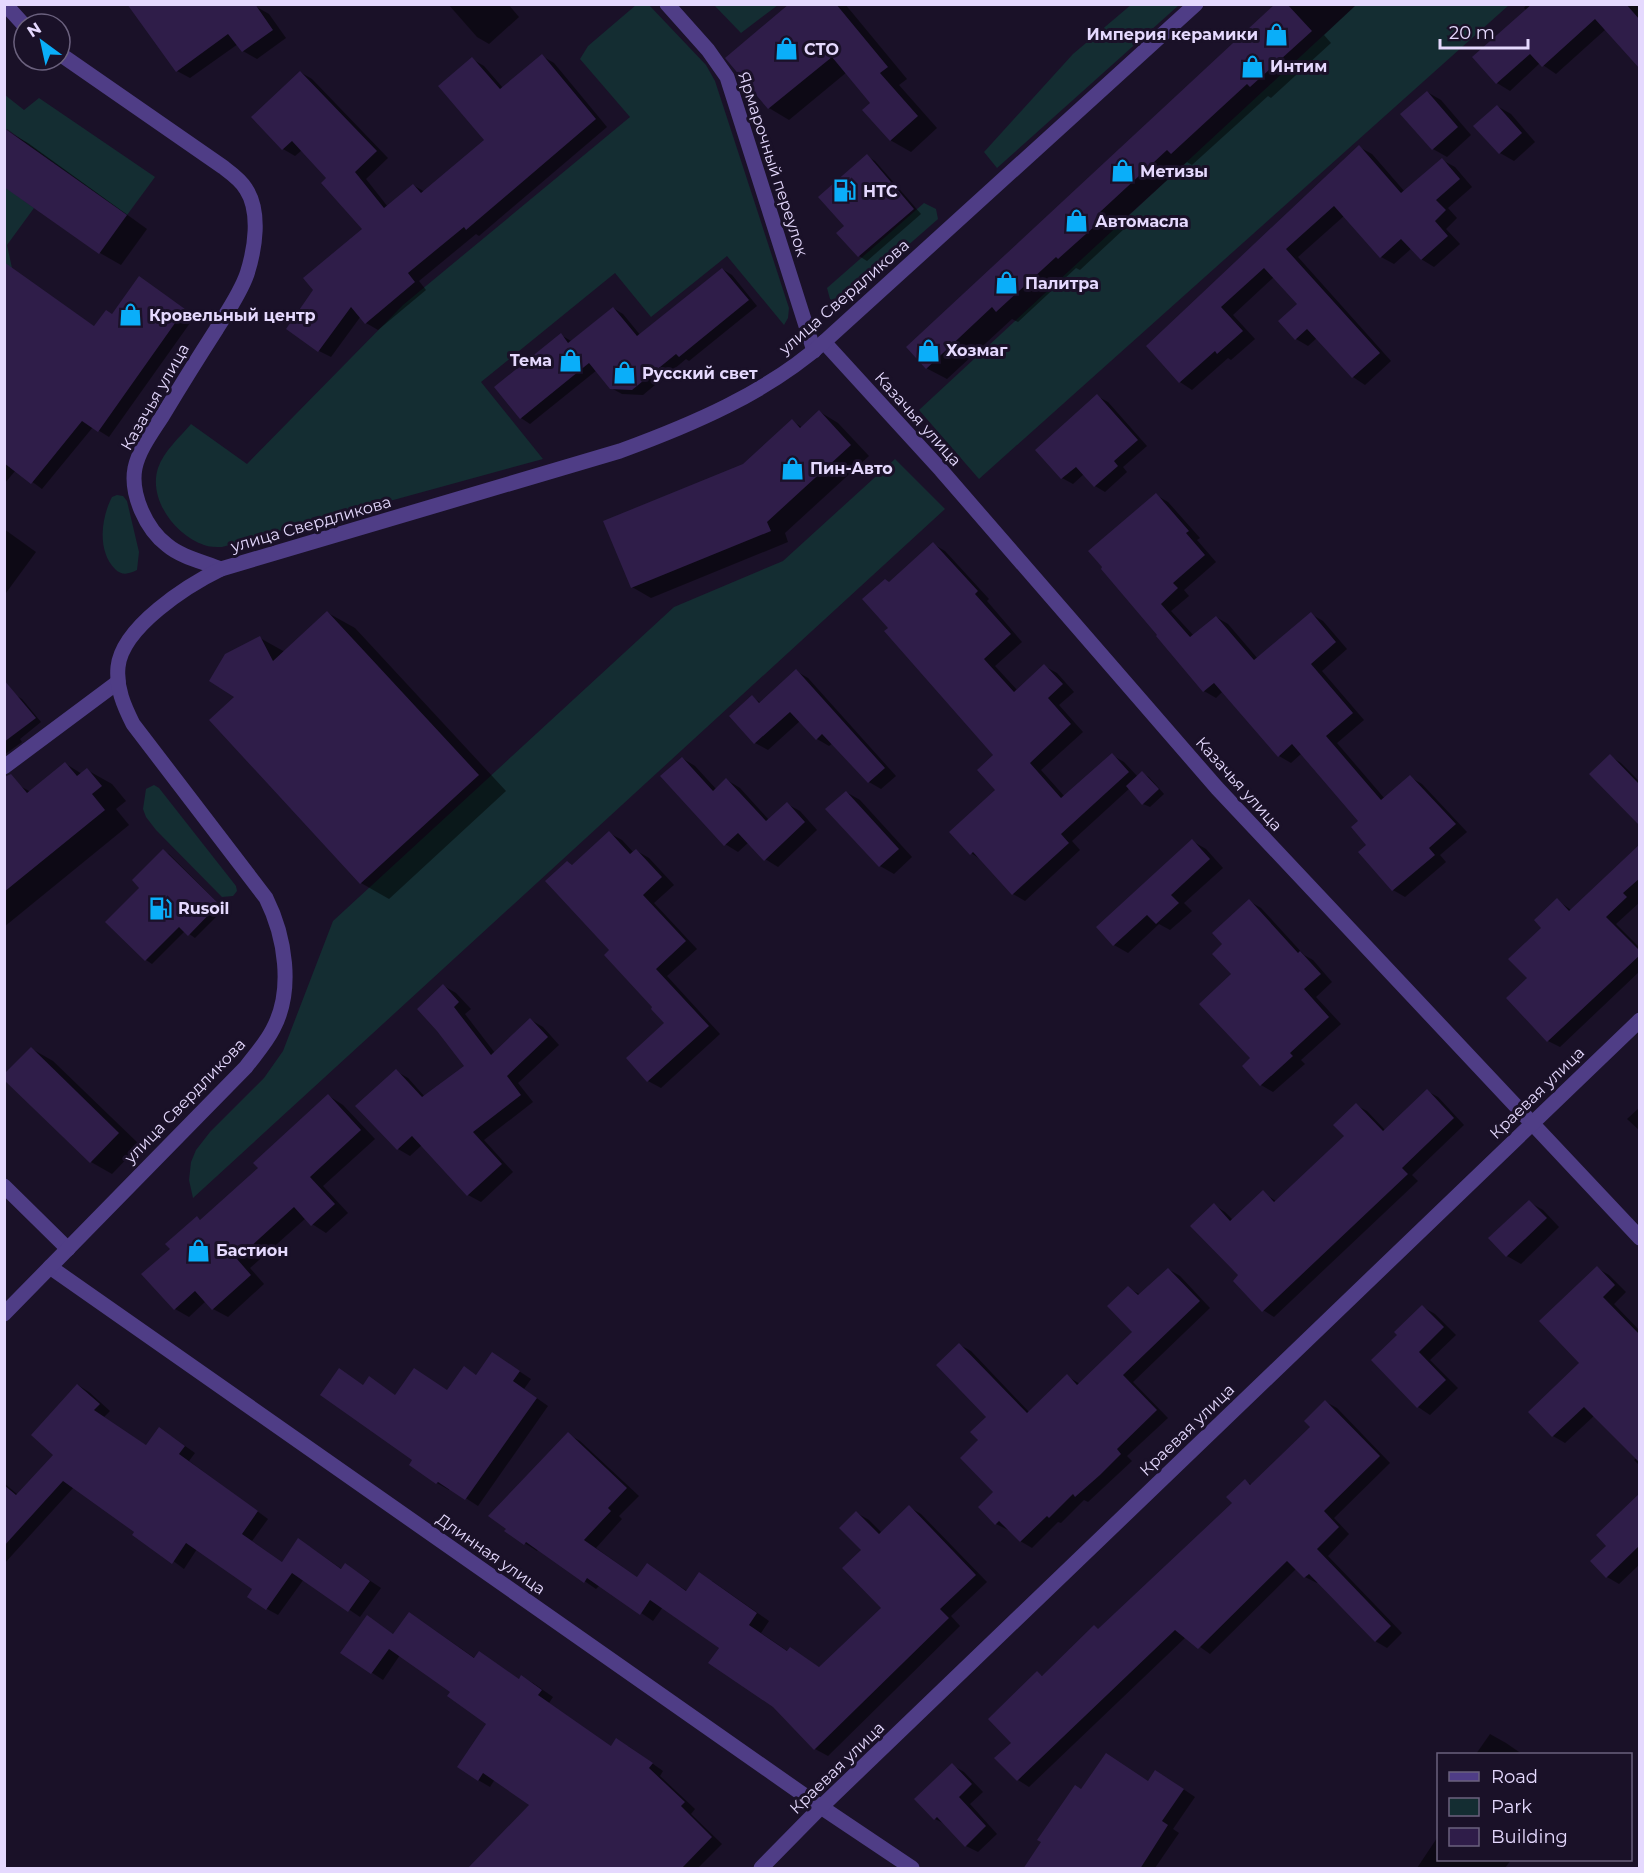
<svg xmlns="http://www.w3.org/2000/svg" width="1644" height="1873" viewBox="0 0 1644 1873" font-family="Montserrat,sans-serif">
<style>
.green{fill:#142d32}
.shadow{fill:#0007}
.building{fill:#2f1d49}
.lines{fill:none;stroke-linecap:round;stroke-linejoin:round}
.minor{stroke:#4f3d86;stroke-width:15}
.labels{text-anchor:middle;dominant-baseline:central;stroke-width:6;stroke-linejoin:round;paint-order:stroke}
.poi-label{font-size:16px;font-weight:bold;fill:#e5d9fe;stroke:#1a1128;text-anchor:start}
.street-label{font-size:16px;fill:#e5d9fe;stroke:#1a1128}
</style>
<rect width="100%" height="100%" fill="#1a1128"/>
<g class="green">
<path d="M1132 4 1179 5 997 168 984 152 1073 54Z"/>
<path d="M636 5H649L706 65 715 81 789 308 788 318 784 325 727 256 651 317 615 273 481 382 543 459 222 547C216 547 209 547 204 545 175 535 148 499 158 468 164 451 179 438 191 424L247 464 403 305 630 117 580 59 588 46Z"/>
<path d="M714 5H778L741 33Z"/>
<path d="M1356 5H1509L979 479 919 410Z"/>
<path d="M5 95 24 110 39 98 155 177 127 215 7 129 5 132Z"/>
<path d="M5 187 34 208 7 245 12 268 5 278Z"/>
<path d="M924 203 936 209 938 219 841 304 830 299 827 288Z"/>
<path d="M895 459 945 509 193 1198 189 1180 191 1162 196 1150 210 1132 264 1078 283 1051 333 921 674 607 783 561Z"/>
<path d="M117 495 123 496 127 501 139 552 137 570C129 574 122 576 115 569 97 551 101 518 112 497Z"/>
<path d="M154 785 159 788 236 886 237 891 233 896 222 897 156 830 146 817 143 809 146 789Z"/>
</g>
<g class="shadow">
<path d="M448 4H508L519 17 489 44 477 37Z"/>
<path d="M792 4H845L907 79 899 85 937 128 911 152 890 140 872 103 847 72 789 120 769 108Z"/>
<path d="M1278 4H1357L1324 35 1331 43 1271 98 1268 96 1192 165 1187 162 1119 224 1124 229 1080 270 1076 268 1018 322 1012 319 947 379 926 368Z"/>
<path d="M1527 4H1640V66L1606 29 1556 74 1540 63 1510 91 1497 83 1527 11 1524 8Z"/>
<path d="M255 6 269 14 286 38 257 59 243 51 238 44 190 78 177 71Z"/>
<path d="M542 56 554 63 607 127 479 236 476 234 419 281 426 290 378 330 366 323 361 316 331 357 319 351 364 229 328 178 302 150 295 156 283 149 300 72 312 79 388 158 366 179 388 207 413 185 425 192 486 140 472 59 484 66 503 88Z"/>
<path d="M1427 92 1441 100 1471 135 1447 157 1433 149Z"/>
<path d="M1497 106 1511 114 1535 142 1514 161 1500 153 1475 126Z"/>
<path d="M7 131 28 143 147 229 121 265 100 253 4 185Z"/>
<path d="M1359 147 1372 154 1405 192 1442 160 1455 167 1472 187 1448 208 1457 218 1446 229 1460 244 1434 267 1421 259 1412 248 1394 264 1381 257 1344 216 1298 257 1391 361 1365 385 1353 377 1317 338 1308 346 1296 339 1299 304 1274 277 1233 315 1255 339 1231 360 1228 358 1192 390 1180 382 1148 346Z"/>
<path d="M867 156 875 161 921 214 867 261 859 256Z"/>
<path d="M722 269 732 275 757 306 689 361 686 359 643 395 622 394 611 388 597 370 530 424 521 418 561 335 571 341 613 308 623 314 641 336Z"/>
<path d="M13 270 95 327 112 315 140 278 195 316 109 437 93 427 42 489 16 470 4 484V377Z"/>
<path d="M1097 396 1108 402 1147 446 1123 467 1127 472 1105 492 1095 486 1084 474 1073 484 1062 478 1037 450Z"/>
<path d="M820 412 838 423 869 456 785 533 788 542 651 598 632 587 744 465 792 421 803 428Z"/>
<path d="M1156 495 1168 502 1200 538 1197 540 1216 562 1184 590 1189 596 1171 611 1194 636 1216 617 1228 624 1258 659 1311 614 1323 621 1347 649 1322 671 1364 720 1337 743 1385 799 1410 777 1422 784 1467 832 1440 855 1446 862 1405 897 1393 890 1368 845 1360 821 1302 753 1291 763 1279 756 1223 691 1216 698 1204 691 1158 636Z"/>
<path d="M4 529 36 552 6 593H4Z"/>
<path d="M933 544 945 551 989 599 987 601 1022 642 995 666 1018 691 1044 666 1057 673 1074 692 1059 705 1083 732 1041 770 1065 797 1112 755 1124 762 1138 777 1142 773 1149 777 1164 794 1150 807 1143 804 1130 788 1072 841 1080 850 1025 901 1013 894 980 859 971 853 997 790 996 755 890 628V583Z"/>
<path d="M328 613 355 628 506 791 389 899 361 883 237 697 260 638 285 652Z"/>
<path d="M796 671 808 678 896 776 881 789 869 782 833 743 829 746 817 739 800 721 768 750 755 743 752 697 761 703Z"/>
<path d="M15 695 22 699 41 722 20 739 22 742 4 755V704Z"/>
<path d="M1610 756 1621 763 1640 782V824Z"/>
<path d="M682 758 695 766 717 790 727 780 740 788 769 820 787 804 800 811 817 830 778 867 765 859 749 842 738 852 725 844Z"/>
<path d="M66 764 82 774 87 770 112 784 126 801 116 809 129 825 4 927V799L20 786 31 792Z"/>
<path d="M846 792 860 800 912 857 894 874 880 866Z"/>
<path d="M609 833 622 840 634 853 637 851 649 858 674 885 654 903 697 949 667 976 720 1034 661 1088 648 1081 666 1023 611 950 568 862 573 866Z"/>
<path d="M1192 841 1206 849 1223 868 1184 903 1192 911 1170 930 1159 924 1128 953 1114 945Z"/>
<path d="M1640 845V902L1616 924 1640 948V971L1560 1047 1548 1041 1529 978 1543 928 1557 900 1571 910Z"/>
<path d="M163 851 169 854 224 909 195 938 185 931 152 964 146 960 141 888Z"/>
<path d="M1249 901 1261 908 1304 955 1313 960 1332 982 1316 997 1341 1024 1301 1060 1305 1064 1273 1092 1261 1085 1252 1058 1224 944Z"/>
<path d="M444 986 456 993 471 1009 465 1014 495 1053 531 1020 543 1027 559 1045 518 1083 533 1102 484 1140 513 1172 481 1202 468 1195 422 1145 410 1156 398 1149 396 1071 408 1078 425 1097 466 1066Z"/>
<path d="M32 1049 53 1061 140 1145 112 1174 91 1162Z"/>
<path d="M1427 1091 1438 1097 1464 1125 1412 1175 1418 1181 1274 1317 1263 1310 1241 1275 1214 1205 1225 1212 1233 1220 1263 1192 1277 1202 1346 1136 1356 1105 1367 1111 1385 1130Z"/>
<path d="M329 1096 343 1105 375 1139 323 1186 348 1213 326 1233 312 1224 306 1218 250 1268 264 1284 228 1317 213 1309 206 1301 189 1317 175 1309 172 1249 197 1218 202 1221 260 1168Z"/>
<path d="M1640 1107V1131L1627 1119Z"/>
<path d="M1529 1202 1543 1210 1559 1227 1521 1264 1507 1256Z"/>
<path d="M1597 1268 1609 1275 1626 1292 1614 1304 1640 1331V1466L1634 1460 1637 1458 1595 1415 1565 1443 1553 1436 1530 1412 1582 1363Z"/>
<path d="M1168 1269 1180 1276 1210 1308 1133 1382 1168 1418 1127 1456 1132 1461 1088 1502 1084 1500 1061 1523 1058 1522 1032 1548 1020 1541 1009 1529 1008 1530 996 1524 995 1492 980 1440 988 1417 960 1345 971 1351 1030 1413 1067 1376 1080 1384 1134 1332 1128 1288 1141 1295Z"/>
<path d="M1423 1307 1435 1314 1456 1335 1430 1360 1458 1388 1430 1415 1418 1407 1373 1360 1399 1335Z"/>
<path d="M493 1354 531 1379 524 1389 548 1406 478 1506 450 1488 449 1490 437 1483 415 1460 364 1386 396 1396 448 1391 464 1368 477 1376Z"/>
<path d="M78 1385 89 1392 110 1411 104 1417 147 1446 171 1436 195 1453 189 1461 268 1519 252 1541 283 1563 310 1547 343 1570 357 1572 381 1588 360 1617 304 1579 278 1615 267 1609 254 1589 197 1549 184 1569 74 1487 4 1564V1483L18 1495 55 1455Z"/>
<path d="M1326 1402 1337 1408 1390 1463 1334 1518 1349 1534 1328 1556 1402 1633 1387 1648 1375 1641 1319 1582 1317 1583 1305 1577 1297 1568 1210 1654 1186 1637 1029 1787 1018 1780 1013 1743 1037 1673 1043 1676 1099 1629 1234 1503 1245 1481 1252 1485 1313 1427Z"/>
<path d="M568 1434 580 1441 639 1496 619 1516 622 1519 596 1548 638 1578 647 1565 687 1591 712 1581 769 1621 761 1633 789 1652 791 1649 820 1668 883 1608 863 1550 857 1513 869 1520 882 1533 909 1507 921 1514 987 1582 951 1616 960 1626 828 1756 815 1749 721 1648 663 1607 653 1621 600 1585 596 1589 538 1549 537 1551 506 1531Z"/>
<path d="M1640 1495V1564L1619 1584 1607 1577 1608 1546Z"/>
<path d="M420 1620 476 1659 480 1653 520 1680 522 1677 533 1683 553 1697 549 1703 612 1747 628 1746 663 1771 660 1776 695 1809 691 1814 722 1844 698 1868H491L531 1804 495 1779 490 1787 478 1780 488 1724 452 1692 400 1655 383 1680 342 1653 378 1624 394 1635Z"/>
<path d="M1490 1734 1506 1743 1522 1754H1476Z"/>
<path d="M952 1765 964 1772 983 1792 970 1804 997 1834 978 1852 966 1846 947 1825 935 1819 916 1799Z"/>
<path d="M1167 1778 1195 1797 1173 1829 1179 1833 1155 1868H1025L1082 1791Z"/>
<path d="M1437 1838 1438 1860H1511L1505 1868H1417Z"/>
</g>
<g class="building">
<path d="M127 4H255L273 30 242 52 228 34 176 72Z"/>
<path d="M789 4H836L888 67 880 73 918 116 890 141 862 110 870 103 832 57 768 109 725 58Z"/>
<path d="M1275 4H1287L1312 31 1250 87 1247 84 1171 154 1167 150 1100 212 1105 217 1058 259 1056 257 996 312 992 307 926 369 906 347Z"/>
<path d="M1532 4H1626L1640 20V69L1595 19 1542 67 1530 54 1496 84 1472 57Z"/>
<path d="M542 54 596 119 466 230 464 227 408 273 415 282 365 324 351 307 318 352 286 329 313 290 303 278 362 229 321 183 326 178 292 141 282 150 251 117 300 71 377 151 355 172 384 208 413 184 421 193 484 140 438 86 472 57 500 89Z"/>
<path d="M1427 91 1458 127 1432 150 1400 114Z"/>
<path d="M1497 105 1522 133 1499 154 1473 126Z"/>
<path d="M4 128 127 215 99 254 4 187Z"/>
<path d="M1359 145 1401 193 1442 158 1460 179 1436 200 1446 210 1435 221 1448 236 1421 260 1401 239 1380 258 1334 206 1286 249 1380 353 1352 378 1307 329 1295 340 1278 321 1297 304 1264 268 1221 307 1243 331 1217 354 1215 351 1179 383 1146 346Z"/>
<path d="M867 154 914 209 858 257 836 233 844 226 818 197Z"/>
<path d="M4 262 94 326 106 310 112 314 139 276 185 309 98 432 82 421 31 484 4 463Z"/>
<path d="M722 268 749 300 679 357 676 354 632 390 610 389 589 363 520 419 494 387 561 333 568 343 613 307 637 336Z"/>
<path d="M1097 394 1138 440 1114 461 1118 466 1094 487 1076 467 1061 479 1035 450Z"/>
<path d="M819 410 851 445 767 522 771 531 631 588 603 521 743 464 792 419 800 428Z"/>
<path d="M1156 493 1189 531 1186 533 1205 555 1173 583 1178 588 1161 604 1190 637 1216 616 1254 660 1311 612 1336 642 1311 664 1353 713 1326 736 1381 800 1410 775 1456 824 1429 848 1435 855 1392 891 1358 852 1366 845 1351 827 1358 821 1292 744 1278 757 1214 683 1203 692 1156 636 1157 635 1101 569 1102 567 1088 551Z"/>
<path d="M933 542 978 591 975 594 1011 634 984 659 1014 692 1044 664 1063 684 1048 698 1071 724 1030 763 1061 798 1112 753 1129 772 1061 834 1069 843 1012 895 973 852 970 855 949 832 995 790 977 770 993 755 884 631 888 628 862 599 885 579 889 582Z"/>
<path d="M327 611 479 775 360 884 209 720 234 697 209 681 225 654 260 636 273 661Z"/>
<path d="M796 669 885 768 868 783 822 734 816 740 790 712 754 744 729 716 752 695 759 703Z"/>
<path d="M4 680 36 718 4 742Z"/>
<path d="M1610 754 1640 785V826L1589 774Z"/>
<path d="M682 757 713 791 726 778 766 821 787 802 805 822 764 861 738 833 724 846 660 776Z"/>
<path d="M65 762 77 776 87 768 102 786 92 794 105 810 4 892V777L11 774 27 793Z"/>
<path d="M1142 771 1159 789 1142 805 1126 786Z"/>
<path d="M846 791 899 849 879 867 825 809Z"/>
<path d="M609 831 630 854 636 849 662 877 643 895 686 941 656 969 709 1026 647 1082 626 1058 664 1023 651 1009 652 1007 604 955 609 950 545 881 567 861 572 865Z"/>
<path d="M1192 839 1210 859 1171 895 1179 903 1156 924 1147 915 1113 946 1096 927Z"/>
<path d="M1640 844V878L1623 893 1627 897 1606 917 1640 951V955L1547 1042 1506 998 1527 978 1508 959 1541 928 1534 920 1557 898 1569 911Z"/>
<path d="M163 849 219 904 188 936 179 927 145 961 105 922 139 888 132 880Z"/>
<path d="M1249 899 1298 953 1300 951 1321 974 1304 989 1329 1017 1290 1053 1293 1056 1260 1086 1242 1066 1250 1058 1199 1004 1231 974 1212 954 1222 944 1212 933Z"/>
<path d="M443 984 459 1002 454 1007 491 1055 530 1018 548 1037 507 1076 521 1095 473 1132 502 1164 467 1196 412 1136 397 1150 355 1106 396 1069 422 1097 464 1066 437 1031 417 1009Z"/>
<path d="M31 1047 119 1133 90 1163 4 1080V1074Z"/>
<path d="M1427 1089 1454 1118 1402 1168 1408 1174 1262 1312 1233 1281 1238 1275 1190 1226 1214 1203 1230 1221 1263 1190 1274 1202 1344 1136 1333 1125 1356 1103 1383 1131Z"/>
<path d="M328 1094 361 1130 310 1177 335 1204 311 1226 294 1207 237 1259 251 1275 212 1310 195 1291 174 1310 141 1274 170 1249 165 1244 197 1216 200 1220 258 1168 253 1163Z"/>
<path d="M1529 1200 1547 1218 1506 1257 1488 1238Z"/>
<path d="M1597 1266 1615 1285 1603 1297 1640 1335V1463L1584 1407 1552 1437 1528 1412 1579 1363 1539 1321Z"/>
<path d="M1168 1268 1200 1301 1123 1375 1157 1410 1117 1449 1121 1454 1100 1475 1075 1497 1073 1494 1049 1518 1047 1516 1020 1542 999 1521 995 1525 978 1507 993 1492 960 1458 978 1440 970 1432 986 1417 936 1365 959 1343 1027 1413 1067 1374 1077 1385 1132 1332 1107 1306 1128 1286 1138 1295Z"/>
<path d="M1422 1305 1444 1327 1419 1352 1446 1380 1417 1408 1371 1360 1397 1335 1394 1332Z"/>
<path d="M492 1352 520 1371 513 1381 537 1398 465 1500 438 1482 436 1484 409 1465 412 1460 320 1395 339 1368 363 1385 369 1376 395 1395 414 1368 447 1390 464 1366 476 1375Z"/>
<path d="M77 1384 100 1404 94 1410 146 1445 159 1427 185 1446 179 1454 258 1511 242 1534 282 1562 298 1538 341 1569 345 1563 370 1581 348 1612 292 1573 266 1610 247 1597 252 1589 186 1543 172 1564 132 1535 134 1532 63 1481 4 1546V1485L16 1495 53 1455 31 1435Z"/>
<path d="M1325 1400 1380 1456 1324 1511 1339 1527 1317 1549 1391 1626 1375 1642 1309 1574 1304 1578 1287 1561 1198 1649 1175 1630 1017 1781 994 1758 1011 1743 988 1719 1037 1671 1042 1676 1094 1625 1098 1629 1232 1503 1226 1497 1245 1479 1250 1485 1310 1427 1304 1421Z"/>
<path d="M568 1432 627 1488 608 1508 611 1511 584 1540 637 1577 647 1563 686 1591 699 1572 757 1613 749 1625 787 1651 790 1647 819 1667 881 1608 842 1568 861 1550 839 1528 856 1511 879 1534 909 1505 976 1575 940 1609 949 1618 814 1750 773 1707 708 1663 719 1648 650 1600 640 1615 587 1578 584 1583 526 1542 524 1545 504 1531 506 1529 488 1516Z"/>
<path d="M1640 1493 1639 1546 1606 1578 1590 1561 1606 1546 1596 1535Z"/>
<path d="M409 1612 474 1658 479 1651 519 1679 521 1675 542 1690 538 1695 611 1746 616 1738 653 1763 649 1768 685 1802 681 1806 712 1837 681 1869H467L529 1805 483 1773 478 1781 457 1767 486 1724 447 1696 450 1692 389 1649 371 1674 340 1653 367 1615 393 1634Z"/>
<path d="M1106 1753 1148 1781 1155 1770 1184 1789 1162 1821 1168 1825 1140 1869H1023L1041 1842 1037 1840 1075 1785 1081 1789Z"/>
<path d="M952 1763 972 1784 959 1797 986 1826 965 1847 937 1817 934 1820 914 1799Z"/>
</g>
<g class="lines">
<g class="minor">
<path d="M5 4 24 25"/>
<path d="M667 4 708 50 727 77 814 351"/>
<path d="M60 54 223 167C231 173 241 180 246 189 261 212 255 249 247 274 240 294 227 312 216 330 198 358 180 387 163 415 153 431 139 449 135 468 130 494 146 529 167 545 181 557 204 562 221 569"/>
<path d="M824 342 941 470 1217 788 1640 1238"/>
<path d="M4 767 118 682"/>
<path d="M4 1186 68 1249"/>
<path d="M50 1267 821 1807 912 1868"/>
<path d="M4 1314 246 1067C255 1055 266 1043 273 1029 294 990 285 936 266 898L133 724C124 706 116 688 118 667 122 627 188 585 221 569L620 451C691 425 767 393 824 342L1196 4"/>
<path d="M761 1868 821 1807 1640 1020"/>
</g>
</g>
<defs>
<symbol id="shop-bare" viewBox="-9 -9 18 18"><path d="M-5-2.5h2.3a2.7 3.5 0 0 1 5.4 0H5L5.5 6h-11ZM-1.5-2.5h3a1.5 2.3 0 0 0-3 0Z" fill="#0aaef9" stroke="#1a1128" stroke-width="2.5" paint-order="stroke"/></symbol>
<symbol id="fuel-bare" viewBox="-9 -9 18 18"><path d="M-5.5-6h7V0h2V4h1.3V-2.5L3-4.5l.8-.8L6-3V5H2.5V1h-1V6h-7ZM-4.2-4.7v3.2H.2V-4.7Z" fill="#0aaef9" stroke="#1a1128" stroke-width="2.5" paint-order="stroke"/></symbol>
</defs>
<g fill-rule="evenodd">
<use href="#shop-bare" x="1260" y="18" width="33" height="33"/>
<use href="#shop-bare" x="770" y="32" width="33" height="33"/>
<use href="#shop-bare" x="1236" y="50" width="33" height="33"/>
<use href="#shop-bare" x="1106" y="154" width="33" height="33"/>
<use href="#fuel-bare" x="828" y="174" width="33" height="33"/>
<use href="#shop-bare" x="1060" y="204" width="33" height="33"/>
<use href="#shop-bare" x="990" y="266" width="33" height="33"/>
<use href="#shop-bare" x="114" y="298" width="33" height="33"/>
<use href="#shop-bare" x="912" y="334" width="33" height="33"/>
<use href="#shop-bare" x="554" y="344" width="33" height="33"/>
<use href="#shop-bare" x="608" y="356" width="33" height="33"/>
<use href="#shop-bare" x="776" y="452" width="33" height="33"/>
<use href="#fuel-bare" x="144" y="892" width="33" height="33"/>
<use href="#shop-bare" x="182" y="1234" width="33" height="33"/>
</g>
<g class="labels">
<g class="poi-label">
<text x="1258" y="34" text-anchor="end">Империя керамики</text>
<text x="804" y="49">СТО</text>
<text x="1270" y="66">Интим</text>
<text x="1140" y="171">Метизы</text>
<text x="863" y="191">НТС</text>
<text x="1095" y="221">Автомасла</text>
<text x="1025" y="283">Палитра</text>
<text x="149" y="315">Кровельный центр</text>
<text x="946" y="350">Хозмаг</text>
<text x="552" y="360" text-anchor="end">Тема</text>
<text x="642" y="373">Русский свет</text>
<text x="810" y="468">Пин-Авто</text>
<text x="178" y="908">Rusoil</text>
<text x="216" y="1250">Бастион</text>
</g>
<g class="street-label">
<text transform="translate(773 164) rotate(72)">Ярмарочный переулок</text>
<text transform="translate(844 297) rotate(-41)">улица Свердликова</text>
<text transform="translate(155 397) rotate(-60)">Казачья улица</text>
<text transform="translate(918 419) rotate(48)">Казачья улица</text>
<text transform="translate(311 524) rotate(-16)">улица Свердликова</text>
<text transform="translate(1239 784) rotate(48)">Казачья улица</text>
<text transform="translate(1537 1093) rotate(-44)">Краевая улица</text>
<text transform="translate(185 1101) rotate(-46)">улица Свердликова</text>
<text transform="translate(1187 1430) rotate(-44)">Краевая улица</text>
<text transform="translate(491 1554) rotate(35)">Длинная улица</text>
<text transform="translate(837 1768) rotate(-44)">Краевая улица</text>
</g>
</g>
<rect width="1644" height="1873" fill="none" stroke="#e5d9fe" stroke-width="12"/>
<rect x="1437" y="1753" width="195" height="108" fill="#1a1128" stroke="#6b617e" stroke-width="1.5"/>
<rect x="1449" y="1772" width="30" height="9" fill="#4f3d86" stroke="#6b617e" stroke-width="1.5"/>
<text x="1491" y="1783" font-size="18" fill="#e5d9fe">Road</text>
<rect x="1449" y="1798" width="30" height="18" fill="#142d32" stroke="#6b617e" stroke-width="1.5"/>
<text x="1491" y="1813" font-size="18" fill="#e5d9fe">Park</text>
<rect x="1449" y="1828" width="30" height="18" fill="#2f1d49" stroke="#6b617e" stroke-width="1.5"/>
<text x="1491" y="1843" font-size="18" fill="#e5d9fe">Building</text>
<g transform="translate(42 42) rotate(327)"><circle r="28" fill="#1a1128" stroke="#6b617e" stroke-width="1.5"/>
<path d="M0-4.5L10 22L0 15L-10 22Z" fill="#0aaef9"/>
<text y="-9" font-size="16" font-weight="bold" text-anchor="middle" fill="#e5d9fe">N</text>
</g>
<path d="M1440 39v9h88v-9" fill="none" stroke="#e5d9fe" stroke-width="3"/>
<text x="1449" y="39" font-size="18" fill="#e5d9fe" stroke="#1a1128" stroke-width="4.5" paint-order="stroke">20 m</text>
</svg>
